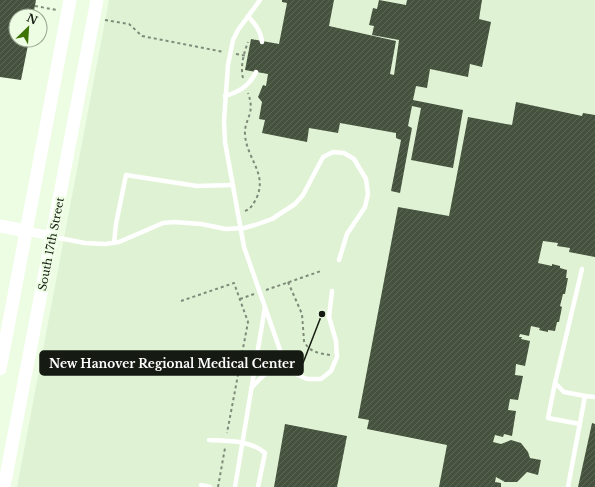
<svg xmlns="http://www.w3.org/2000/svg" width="595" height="487" viewBox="0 0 595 487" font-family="'Libre Baskerville',serif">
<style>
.built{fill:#dff3d4}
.building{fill:url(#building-hatch)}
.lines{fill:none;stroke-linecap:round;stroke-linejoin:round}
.path{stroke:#7f8a79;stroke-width:2;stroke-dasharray:3 3;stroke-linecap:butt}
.lane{stroke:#fff;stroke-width:4.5}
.street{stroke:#fff;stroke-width:9}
.secondary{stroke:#fff;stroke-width:13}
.labels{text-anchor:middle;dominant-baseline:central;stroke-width:4;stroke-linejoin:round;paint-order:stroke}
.street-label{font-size:11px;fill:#151b12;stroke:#edfde4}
.leader{fill:none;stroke:#151b12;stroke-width:1.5}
.callout-dot{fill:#151b12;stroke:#edfde4;stroke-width:1.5}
.callout{fill:#151b12;stroke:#151b12;stroke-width:1.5}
.callout-label{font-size:12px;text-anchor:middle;font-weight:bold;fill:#fff}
</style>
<defs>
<pattern id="building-hatch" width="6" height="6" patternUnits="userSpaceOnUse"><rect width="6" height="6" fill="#45523e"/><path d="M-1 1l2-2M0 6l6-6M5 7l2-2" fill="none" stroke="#5c6756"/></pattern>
</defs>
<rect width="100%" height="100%" fill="#edfde4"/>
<path class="built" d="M109 0H595V487H17Z"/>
<g class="building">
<path d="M0 0H36L33 16H16V40H29L21 80 0 77Z"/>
<path d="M282 0H334L329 26 396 41 390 74 394 75 399 40 372 35 374 26 369 25 373 8 377 9 379 0 406 5 407 0H482L479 19 491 22 482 67 470 64 468 77 430 69 427 88 416 86 413 100 463 110 453 168 411 160 421 108 412 106 408 126 412 128 400 193 391 191 401 140 396 138V133L340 123 338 133 309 128 307 142 262 133 265 120 259 119 262 102 258 97 263 85 266 86 268 74 245 70 251 39 279 44 287 3 282 2Z"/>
<path d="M516 102 582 116 583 113 595 115V257L569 252 570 248 557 246 558 243 543 241 538 263 552 266V264L560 266V268L567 270 566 278H568L565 294H563L560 306 562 307 559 322H557L555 331 548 330V332L539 330 540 328 531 326 529 336 520 334 519 337H522L521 339 530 341 525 366 516 364 515 375 523 376 518 400 510 399 508 410 516 411 512 436 504 434 503 437 495 435 493 442 501 444 511 440 521 443 528 452 530 458 541 460 538 475 527 472 517 482H505L496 477 495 482 501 483V487H439L447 445 367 429 369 420 358 418 398 207 449 216 468 117 512 125Z"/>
<path d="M592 423 595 424V487H578Z"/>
<path d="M285 424 347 436 337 487H274Z"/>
</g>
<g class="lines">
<g class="path">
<path d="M35 6 57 10"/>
<path d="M105 20 129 24 142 36 224 52"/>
<path d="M236 54 247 56"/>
<path d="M243 78C240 66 244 53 248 42"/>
<path d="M245 211C251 209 254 203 257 197 267 173 247 159 245 135 244 118 256 115 248 93"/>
<path d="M288 282 302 314 304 341C309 352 318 353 330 355"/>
<path d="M266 290 321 271"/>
<path d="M240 299 254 294"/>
<path d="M181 301 234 283 248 322 227 433"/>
<path d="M218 487 225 448"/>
</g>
<g class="lane">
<path d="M260 0 238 30 233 40 228 65 224 121 225 142 244 247 287 370"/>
<path d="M248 16C255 24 261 31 262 42"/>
<path d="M225 96C239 92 249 86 256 72"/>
<path d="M54 237 85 243 105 244 119 242 163 223 174 222 201 224 226 229 244 228 255 225 272 219 295 204 303 195 323 157 333 152 344 153 354 159 366 179 368 194 365 207 347 234 339 260"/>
<path d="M114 243 116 224 126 175 197 186 233 185"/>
<path d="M555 383 548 418 580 424"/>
<path d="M252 387 264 375 271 371 287 370 307 379H321L331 371 337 357 336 341 329 317 332 291"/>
<path d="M585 396 595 397"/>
<path d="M209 440C227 441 251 440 265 453L258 487"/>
<path d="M201 485 210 487"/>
<path d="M235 487 265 307"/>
<path d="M568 487 585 396 564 392 555 383 582 269"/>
</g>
<path class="street" d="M26 231 52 236"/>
<g class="secondary">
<path d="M0 226 26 231"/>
<path d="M0 369 70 0"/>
<path d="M4 487 97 0"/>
</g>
</g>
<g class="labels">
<g class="street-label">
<text transform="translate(51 244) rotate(-79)">South 17th Street</text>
</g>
</g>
<path class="leader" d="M322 314L303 363"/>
<circle class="callout-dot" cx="322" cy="314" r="4"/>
<rect class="callout" x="40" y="351" width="263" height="24" rx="4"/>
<g class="callout-label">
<text x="172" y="368">New Hanover Regional Medical Center</text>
</g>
<g transform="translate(28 28) rotate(25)"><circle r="19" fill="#edfde4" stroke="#97a390"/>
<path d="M0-3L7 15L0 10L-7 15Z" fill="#3d7403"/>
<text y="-6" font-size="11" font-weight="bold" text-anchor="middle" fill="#151b12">N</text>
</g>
</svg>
